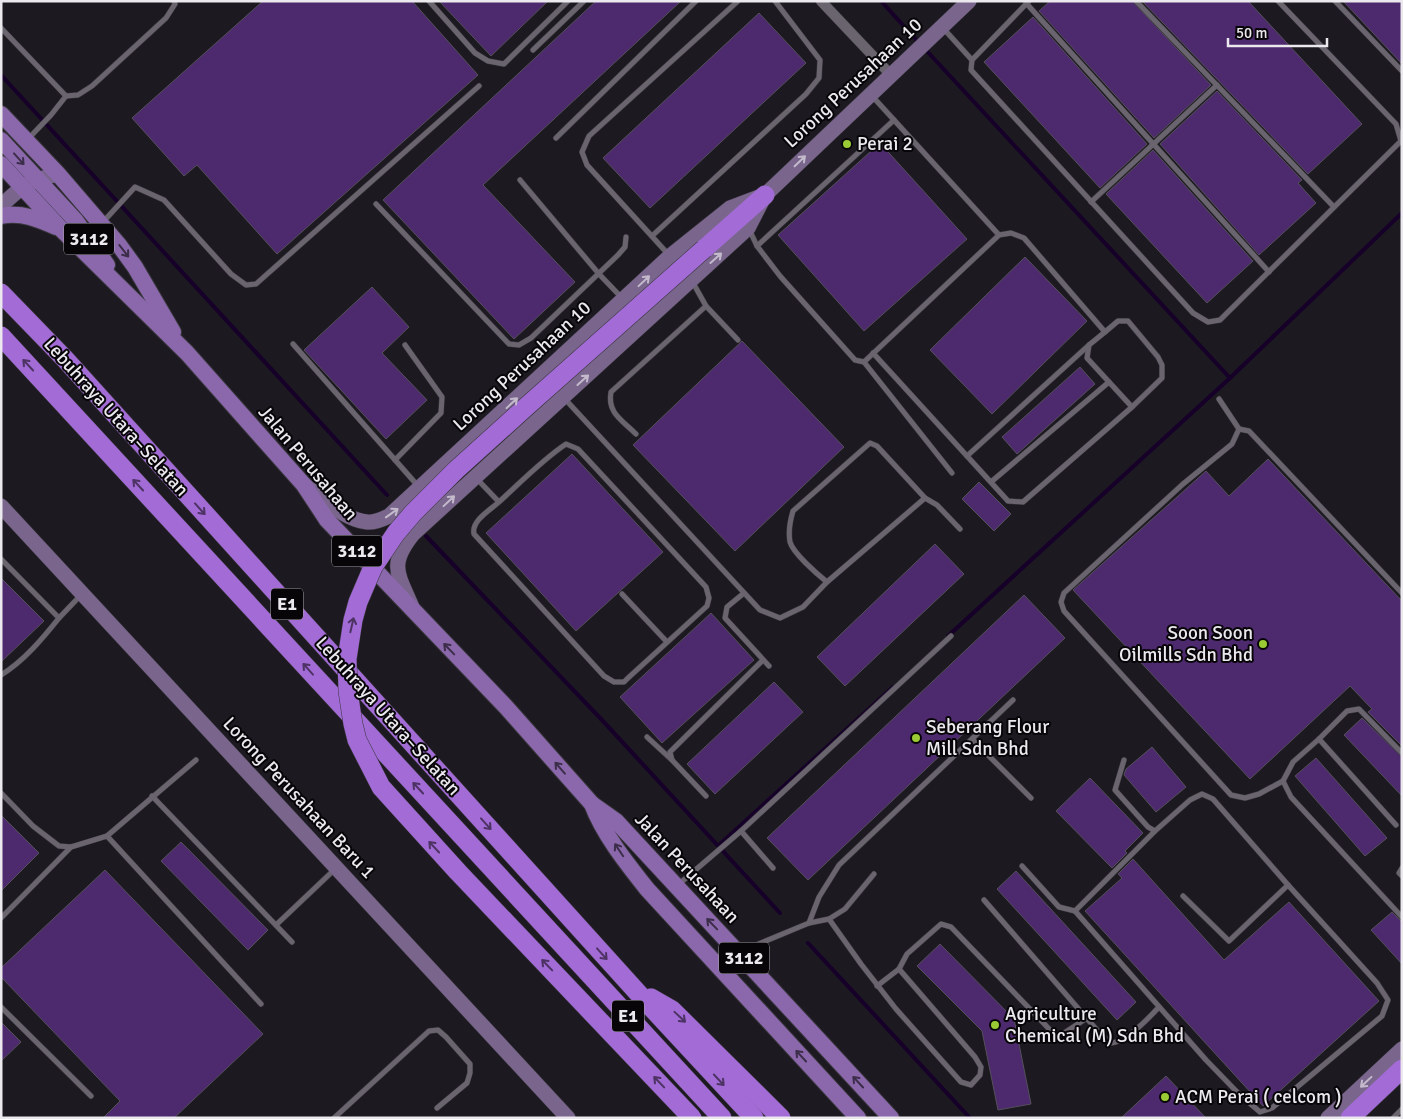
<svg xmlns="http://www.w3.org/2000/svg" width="1403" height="1119" viewBox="0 0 1403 1119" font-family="Signika,sans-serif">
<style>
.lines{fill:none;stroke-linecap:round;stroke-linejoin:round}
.stream{stroke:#160029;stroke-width:4}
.building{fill:#4d296d;stroke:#54505a}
.lane-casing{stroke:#39373d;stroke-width:6}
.street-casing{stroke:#39373d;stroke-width:11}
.secondary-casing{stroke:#39373d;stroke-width:16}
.primary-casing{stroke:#39373d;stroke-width:18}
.highway-casing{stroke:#39373d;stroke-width:20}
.lane{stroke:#69646e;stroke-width:5}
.street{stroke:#69646e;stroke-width:10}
.secondary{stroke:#7a668d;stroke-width:15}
.primary{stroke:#8b68ac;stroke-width:16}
.highway{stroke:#a26bd5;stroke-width:19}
.highway-bridge-casing{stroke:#39373d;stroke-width:20;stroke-linecap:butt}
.highway-bridge{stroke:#a26bd5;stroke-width:19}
.oneway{stroke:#3c2d4a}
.oneway2{stroke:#c3bacc}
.oneway3{stroke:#4d3364}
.poi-dot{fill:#9acb34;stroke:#070508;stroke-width:2}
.labels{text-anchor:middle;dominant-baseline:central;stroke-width:4;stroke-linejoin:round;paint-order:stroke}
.shield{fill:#070508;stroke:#a7a4a9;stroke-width:1}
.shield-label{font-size:18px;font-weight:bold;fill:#ebe8ee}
.street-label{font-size:19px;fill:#ebe8ee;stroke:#070508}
.poi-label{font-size:19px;fill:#ebe8ee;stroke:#070508;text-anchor:start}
</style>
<rect width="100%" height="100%" fill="#1d1921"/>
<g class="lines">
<g class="stream">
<path d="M881 1 920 44"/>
<path d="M925 49 1230 378"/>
<path d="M1 75 387 495"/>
<path d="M426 536 602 720 780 913"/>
<path d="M948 636 1230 378 1402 213"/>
<path d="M719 845 893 687"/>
<path d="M808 943 970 1118"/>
</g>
</g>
<g class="building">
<path d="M263 1H412L478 75 277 254 197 165 184 176 132 118Z"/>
<path d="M439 1H548L491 56Z"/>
<path d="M596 1H681L483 185 575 282 514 339 383 200Z"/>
<path d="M1050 1H1132L1211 85 1154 138 1039 11Z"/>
<path d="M1142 1H1248L1362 124 1308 174Z"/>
<path d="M1343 1H1402V64Z"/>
<path d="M759 13 806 63 650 208 603 158Z"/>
<path d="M1033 17 1147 144 1100 188 984 62Z"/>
<path d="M1217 91 1302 180 1298 183 1316 203 1259 255 1160 144Z"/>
<path d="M880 143 967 239 864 331 778 235Z"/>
<path d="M1153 150 1253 261 1207 303 1106 194Z"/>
<path d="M1025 257 1087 321 992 414 930 350Z"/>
<path d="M372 287 409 327 382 353 427 400 386 439 304 350Z"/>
<path d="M742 341 844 447 735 551 633 445Z"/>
<path d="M1080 367 1095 384 1017 454 1002 437Z"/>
<path d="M572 454 663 552 576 631 486 533Z"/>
<path d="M1268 459 1402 601V746L1368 712 1372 709 1350 686 1250 779 1073 590 1206 471 1229 496Z"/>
<path d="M979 482 1011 514 994 531 962 499Z"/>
<path d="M935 544 964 574 845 686 817 657Z"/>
<path d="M1 578 44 621 1 662Z"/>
<path d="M1024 595 1065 638 808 880 767 838Z"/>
<path d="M711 613 754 660 662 743 620 697Z"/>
<path d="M774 682 803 712 715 794 687 764Z"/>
<path d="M1362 718 1402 757V796L1344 735Z"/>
<path d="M1152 747 1186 787 1156 812 1124 775 1126 769Z"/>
<path d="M1316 758 1387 838 1365 856 1295 776Z"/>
<path d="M1090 778 1143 833 1125 851 1127 853 1112 868 1056 811Z"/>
<path d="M1 815 39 853 1 891Z"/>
<path d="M181 842 268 930 248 950 161 861Z"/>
<path d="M1133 859 1224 960 1289 902 1379 1001 1263 1106 1085 911 1122 878 1118 874Z"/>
<path d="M105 870 263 1034 174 1118H103L120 1101 1 977V968Z"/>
<path d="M1016 871 1136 1002 1117 1020 997 889Z"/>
<path d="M1392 912 1402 922V964L1371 930Z"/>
<path d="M940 944 1014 1019 1031 1104 998 1110 982 1031 917 966Z"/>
<path d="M1 1022 21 1042 1 1061Z"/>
<path d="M1166 1076 1206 1118H1121Z"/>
</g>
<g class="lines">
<defs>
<g id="lane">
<path d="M429 1 475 53 488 61 504 64 568 1"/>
<path d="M1136 1 1334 207"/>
<path d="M1335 1 1402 71"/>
<path d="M1026 3 1269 272"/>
<path d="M1 28 66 96 51 115 28 139"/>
<path d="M943 28 972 60 971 70 1193 313 1208 322 1220 320 1401 141 1396 124 1278 1"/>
<path d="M533 50 584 1"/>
<path d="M972 60 1029 1"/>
<path d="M66 96 78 95 92 86 166 18 175 4 174 1"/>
<path d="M873 97 999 235"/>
<path d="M556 138 696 1"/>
<path d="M520 180 599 274 622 298"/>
<path d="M1091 202 1217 85"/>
<path d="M376 204 509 344 519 345 531 338 618 255 625 247 626 237"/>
<path d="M103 222 135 187 164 200 231 274 246 285 256 284 479 86"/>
<path d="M749 229 757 246 780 276 855 360 864 362 999 235 1011 233 1024 238 1105 332 1089 345 1087 358 1132 407"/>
<path d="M652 236 806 94 819 78 820 60 775 1"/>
<path d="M757 246 894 120"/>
<path d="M668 254 587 165 582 152 589 136 738 1"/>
<path d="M692 281 706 306 738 340"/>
<path d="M293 344 418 486"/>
<path d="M873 353 1008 501 1023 502 1132 407 1162 378V365L1158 357 1128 321H1118L1105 332"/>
<path d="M864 362 952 473"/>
<path d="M564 398 760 610 780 618 803 607 827 582C817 574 793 553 790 542 788 531 790 521 793 511L870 443 877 446 925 498"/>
<path d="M1219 399 1239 429 1232 444 1183 484 1064 593 1061 602 1064 611 1231 795 1245 798 1259 794 1283 781"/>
<path d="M1239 429 1249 431 1402 593"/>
<path d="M636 434C622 420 607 413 611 392L706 306"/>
<path d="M967 456 1089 345"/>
<path d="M395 460 441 413 442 397 405 345"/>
<path d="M477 479 499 502C490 510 471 521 474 534L604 676 614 682H624L628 678 707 606 709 598 706 587 578 449 566 444C542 460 521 482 499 502"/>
<path d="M991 482 1109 382"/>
<path d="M1 559 59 618 80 596"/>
<path d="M827 582 925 498 937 505 960 529"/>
<path d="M744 593 727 607 725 618 769 666"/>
<path d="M622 594 667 642"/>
<path d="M1 675C24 661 43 638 59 618"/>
<path d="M647 737 672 760"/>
<path d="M972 739 1031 798"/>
<path d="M1319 739 1396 825"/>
<path d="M1402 753 1359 709 1347 711 1319 739 1293 762 1283 781 1291 797 1402 917"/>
<path d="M1124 760 1115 790 1148 827 1155 831 1190 800 1202 794 1213 799 1288 885"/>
<path d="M1 793 33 826 59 846 71 847 107 836 196 760"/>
<path d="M152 796 292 942"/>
<path d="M706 796 672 760 670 752 763 660"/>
<path d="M741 831 773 868"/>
<path d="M107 836 261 1004"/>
<path d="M1022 866 1059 907 1075 911 1155 831"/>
<path d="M1402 868 1399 873 1402 876"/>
<path d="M679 884 741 831 951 636"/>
<path d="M984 900 1096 1029 1111 1043C1126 1042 1148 1019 1159 1007"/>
<path d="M1075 911 1206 1060 1239 1094 1260 1112 1272 1108 1382 1016 1388 1000 1377 983 1288 885 1229 941 1183 896"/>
<path d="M1 918 71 847"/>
<path d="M829 919 845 909 874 874"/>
<path d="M809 923 819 897 839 865 1013 700"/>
<path d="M276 925 334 870"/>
<path d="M739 952 809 923 829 919 861 964 896 1009 961 1082 971 1085 980 1075 981 1067 975 1057 899 969"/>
<path d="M877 986 899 969 907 954 941 924 951 927 1054 1034 1061 1035 1087 1018"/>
<path d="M1 1007 91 1096"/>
<path d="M334 1118 429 1031 438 1030 446 1037 470 1064V1073L467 1083 437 1108"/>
<path d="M1393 1118 1402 1109"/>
</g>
<path id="street" d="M821 1 891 75"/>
<g id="secondary">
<path d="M1 206C23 185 28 181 58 174"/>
<path d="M307 487C324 499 345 520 367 522 375 523 383 519 389 516L670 256 730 208 759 197"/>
<path d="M1 506 568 1118"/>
<path d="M412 607C398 574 388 565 413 534L748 228 765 195 969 1"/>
<path d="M1328 1118 1402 1049"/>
</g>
<g id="primary">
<path d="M1 114 58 174 119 245 135 267 173 332"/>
<path d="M1 140 76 221 107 265"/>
<path d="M1 164 61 229 187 353 304 485 327 520 506 707 592 804 616 821 891 1118"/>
<path d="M1 216C22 212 38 219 56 227"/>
<path d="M592 804C603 834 628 865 647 889L858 1118"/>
</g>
<g id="highway">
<path d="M704 249 765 195"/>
<path d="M1 293 65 359 638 993 754 1118"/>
<path d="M1 336 722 1118"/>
<path d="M651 998 672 1010 781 1118"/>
<path d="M1350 1118 1402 1069"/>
</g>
</defs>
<use href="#lane" class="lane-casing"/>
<use href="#street" class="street-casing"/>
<use href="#secondary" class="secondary-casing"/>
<use href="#primary" class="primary-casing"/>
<use href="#highway" class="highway-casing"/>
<use href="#lane" class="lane"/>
<use href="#street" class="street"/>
<use href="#secondary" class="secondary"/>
<use href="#primary" class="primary"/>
<use href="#highway" class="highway"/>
<defs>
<path id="highway-bridge" d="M692 1118 458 872 381 787 357 740 353 724 348 691 347 659 353 620 358 602 373 567 396 533 413 513 456 470 527 406 704 249"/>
</defs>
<use href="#highway-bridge" class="highway-bridge-casing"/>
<use href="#highway-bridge" class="highway-bridge"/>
</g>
<defs><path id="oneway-shaft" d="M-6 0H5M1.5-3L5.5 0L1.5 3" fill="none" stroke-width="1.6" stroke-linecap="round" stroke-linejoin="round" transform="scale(1.25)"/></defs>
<g class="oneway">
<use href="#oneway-shaft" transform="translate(19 159) rotate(48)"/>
<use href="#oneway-shaft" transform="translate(124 251) rotate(52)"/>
<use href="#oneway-shaft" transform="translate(449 649) rotate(-134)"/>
<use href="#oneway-shaft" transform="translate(560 768) rotate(-131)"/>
<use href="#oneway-shaft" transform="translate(619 850) rotate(-124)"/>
<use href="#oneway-shaft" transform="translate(712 924) rotate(-134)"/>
<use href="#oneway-shaft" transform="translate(801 1056) rotate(-133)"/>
<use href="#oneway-shaft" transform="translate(858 1082) rotate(-133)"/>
</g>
<g class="oneway2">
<use href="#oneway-shaft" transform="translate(800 161) rotate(-44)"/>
<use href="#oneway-shaft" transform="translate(716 258) rotate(-42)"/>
<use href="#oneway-shaft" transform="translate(644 281) rotate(-43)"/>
<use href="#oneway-shaft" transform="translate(583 380) rotate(-42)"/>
<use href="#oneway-shaft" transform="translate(512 403) rotate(-43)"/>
<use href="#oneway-shaft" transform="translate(449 501) rotate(-43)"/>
<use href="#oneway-shaft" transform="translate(392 513) rotate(-36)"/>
<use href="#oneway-shaft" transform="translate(1366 1082) rotate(137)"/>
</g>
<g class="oneway3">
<use href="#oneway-shaft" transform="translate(28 365) rotate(-133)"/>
<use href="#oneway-shaft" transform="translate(138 485) rotate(-133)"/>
<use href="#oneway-shaft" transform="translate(200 509) rotate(48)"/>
<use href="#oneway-shaft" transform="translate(352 625) rotate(-77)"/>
<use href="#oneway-shaft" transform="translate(308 669) rotate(-132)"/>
<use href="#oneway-shaft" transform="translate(418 788) rotate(-133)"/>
<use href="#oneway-shaft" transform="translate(486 824) rotate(48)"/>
<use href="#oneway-shaft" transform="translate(434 847) rotate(-133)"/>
<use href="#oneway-shaft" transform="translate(602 954) rotate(48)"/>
<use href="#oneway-shaft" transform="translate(547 965) rotate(-134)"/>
<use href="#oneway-shaft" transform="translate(680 1017) rotate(43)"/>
<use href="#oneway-shaft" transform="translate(719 1080) rotate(47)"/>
<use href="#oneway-shaft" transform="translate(659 1082) rotate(-134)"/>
</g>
<g class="poi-dot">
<circle cx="847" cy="144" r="5"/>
<circle cx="1263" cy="644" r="5"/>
<circle cx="916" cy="738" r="5"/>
<circle cx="995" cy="1025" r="5"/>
<circle cx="1165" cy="1097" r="5"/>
</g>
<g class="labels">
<g class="shield">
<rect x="64" y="223.5" width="50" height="31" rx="4"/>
<rect x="332" y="535.5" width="50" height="31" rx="4"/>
<rect x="271" y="588.5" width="32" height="31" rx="4"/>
<rect x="719" y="942.5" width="50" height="31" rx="4"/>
<rect x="612" y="1000.5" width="32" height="31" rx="4"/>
</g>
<g class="shield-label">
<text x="89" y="239">3112</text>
<text x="357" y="551">3112</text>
<text x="287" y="604">E1</text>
<text x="744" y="958">3112</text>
<text x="628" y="1016">E1</text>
</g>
<g class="street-label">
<text transform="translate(853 83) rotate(-43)">Lorong Perusahaan 10</text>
<text transform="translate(522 366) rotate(-43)">Lorong Perusahaan 10</text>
<text transform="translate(116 417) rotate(48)">Lebuhraya Utara–Selatan</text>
<text transform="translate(308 463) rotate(50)">Jalan Perusahaan</text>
<text transform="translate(388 716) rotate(48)">Lebuhraya Utara–Selatan</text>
<text transform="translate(299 798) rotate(47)">Lorong Perusahaan Baru 1</text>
<text transform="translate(687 868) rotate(47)">Jalan Perusahaan</text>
</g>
<g class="poi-label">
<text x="857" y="144">Perai 2</text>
<text x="1253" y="633" text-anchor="end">Soon Soon<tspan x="1253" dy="22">Oilmills Sdn Bhd</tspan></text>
<text x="926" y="727">Seberang Flour<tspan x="926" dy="22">Mill Sdn Bhd</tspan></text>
<text x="1005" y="1014">Agriculture<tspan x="1005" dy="22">Chemical (M) Sdn Bhd</tspan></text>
<text x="1175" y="1097">ACM Perai ( celcom )</text>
</g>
</g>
<rect width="1403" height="1119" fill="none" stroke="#ebe8ee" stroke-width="5"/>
<path d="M1228 38v8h99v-8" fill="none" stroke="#ebe8ee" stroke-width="2.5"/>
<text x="1236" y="38" font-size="15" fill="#ebe8ee" stroke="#070508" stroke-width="4" paint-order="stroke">50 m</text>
</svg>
